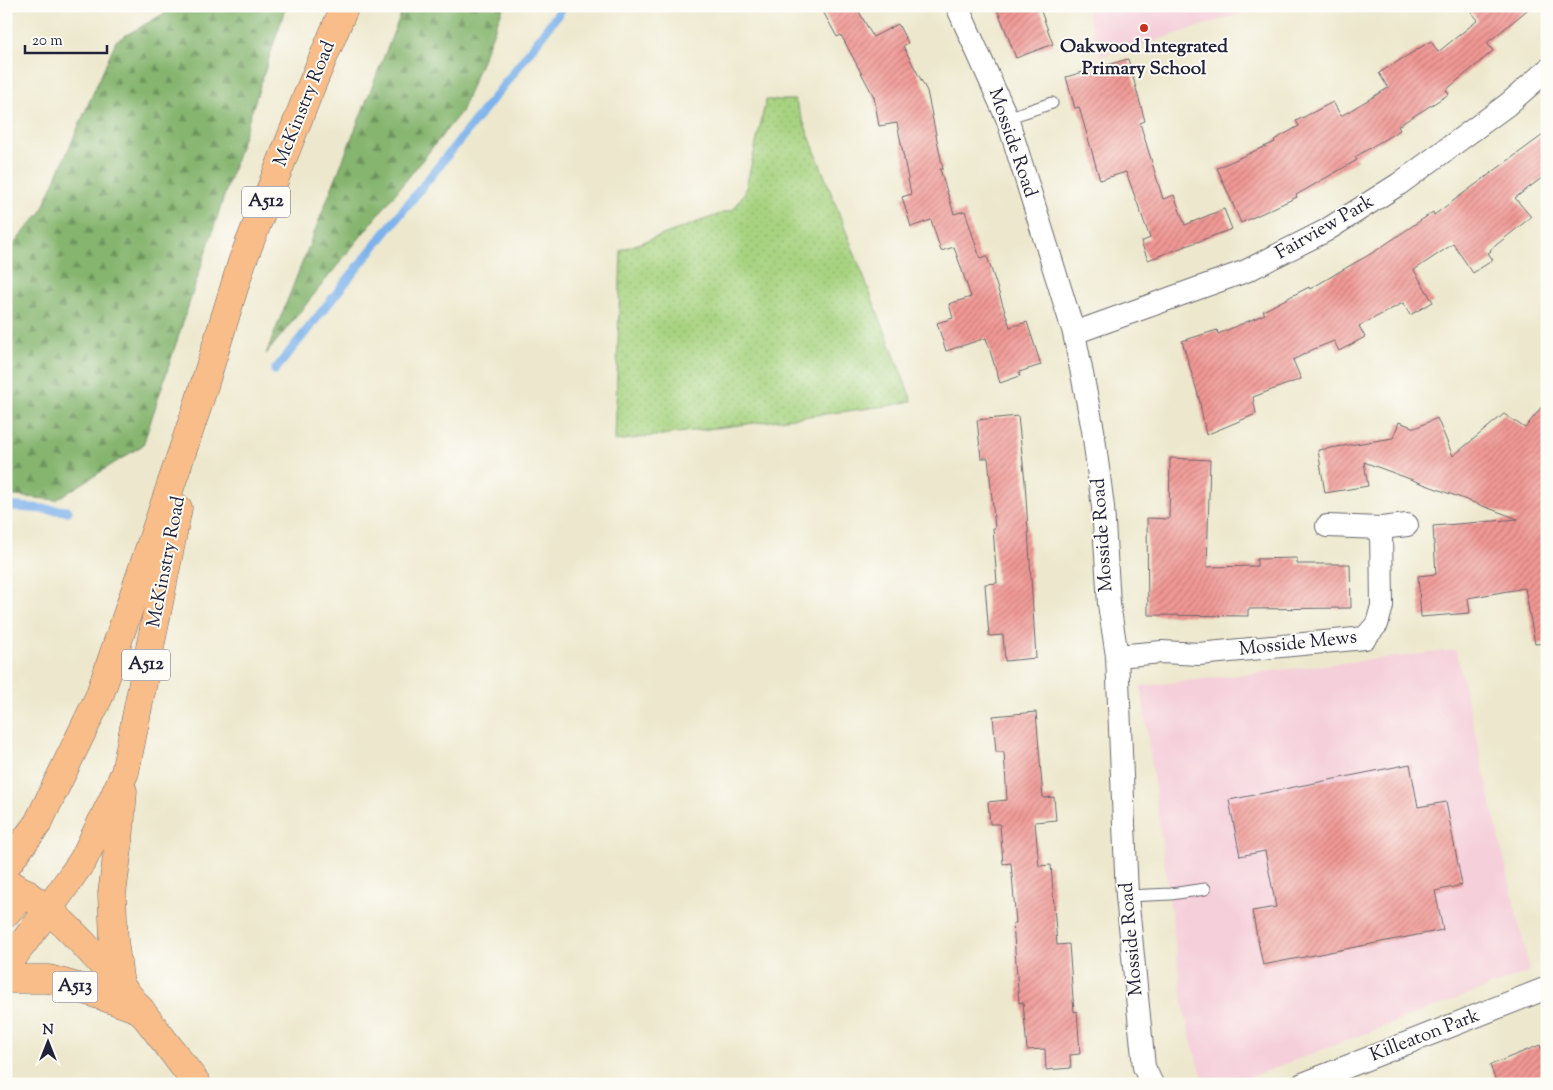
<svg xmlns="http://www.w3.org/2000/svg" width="1553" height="1090" viewBox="0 0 1553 1090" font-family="'Sorts Mill Goudy',serif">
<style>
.built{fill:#f5cfda}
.grass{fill:url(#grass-dots);stroke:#647a5e}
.forest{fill:url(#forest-firs);stroke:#546c54}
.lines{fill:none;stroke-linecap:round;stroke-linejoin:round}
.stream{stroke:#7eb2eb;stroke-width:9}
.building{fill:url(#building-hatch)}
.service-casing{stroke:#69676e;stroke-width:13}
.minor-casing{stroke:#69676e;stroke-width:24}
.primary-casing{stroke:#69676e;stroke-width:29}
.trunk-casing{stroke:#69676e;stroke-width:29}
.service{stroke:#fff;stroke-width:11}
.minor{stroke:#fff;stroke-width:22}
.primary{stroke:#f8bd89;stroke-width:28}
.trunk{stroke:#f8bd89;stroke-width:28}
.poi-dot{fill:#c8321e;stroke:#fdfcf7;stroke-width:2}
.labels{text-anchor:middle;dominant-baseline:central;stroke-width:4;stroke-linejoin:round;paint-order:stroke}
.shield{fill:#fdfcf7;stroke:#646373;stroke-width:1}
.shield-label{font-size:18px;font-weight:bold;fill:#22223b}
.poi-label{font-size:19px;font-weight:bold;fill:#22223b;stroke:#fdfcf7}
.street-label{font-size:19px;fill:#22223b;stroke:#fdfcf7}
</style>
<defs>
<pattern id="grass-dots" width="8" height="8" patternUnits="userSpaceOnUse" patternTransform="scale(1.25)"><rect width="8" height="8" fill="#a7d380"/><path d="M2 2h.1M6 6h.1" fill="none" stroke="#8fb570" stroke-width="1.8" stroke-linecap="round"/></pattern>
<pattern id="forest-firs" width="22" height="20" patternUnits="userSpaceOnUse" patternTransform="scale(1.25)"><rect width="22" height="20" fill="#85b56e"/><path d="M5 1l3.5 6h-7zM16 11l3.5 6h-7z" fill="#6c935c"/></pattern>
<pattern id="building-hatch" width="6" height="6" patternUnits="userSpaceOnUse" patternTransform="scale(1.25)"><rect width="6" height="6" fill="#f19894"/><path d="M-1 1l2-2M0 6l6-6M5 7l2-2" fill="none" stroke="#c37c7a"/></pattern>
</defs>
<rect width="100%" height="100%" fill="#fdfcf7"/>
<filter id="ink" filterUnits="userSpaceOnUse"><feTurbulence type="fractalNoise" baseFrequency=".02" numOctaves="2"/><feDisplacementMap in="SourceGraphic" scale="10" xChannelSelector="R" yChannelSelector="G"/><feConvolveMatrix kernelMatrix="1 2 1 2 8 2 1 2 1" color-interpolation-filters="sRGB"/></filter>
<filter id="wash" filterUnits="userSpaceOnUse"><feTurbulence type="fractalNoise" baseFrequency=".0096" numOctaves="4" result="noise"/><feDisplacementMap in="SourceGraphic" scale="20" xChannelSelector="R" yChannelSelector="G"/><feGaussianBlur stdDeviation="1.12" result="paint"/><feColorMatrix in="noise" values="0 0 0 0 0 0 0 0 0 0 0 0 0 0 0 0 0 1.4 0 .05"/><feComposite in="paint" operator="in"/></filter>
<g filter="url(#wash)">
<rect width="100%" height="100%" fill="#ede8cd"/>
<g class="built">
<path d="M1085 6H1265L1138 46 1101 56Z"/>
<path d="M1456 650 1530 971 1232 1084H1205L1192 1044 1184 1010 1141 686Z"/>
</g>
<path class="grass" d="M766 100H795L912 401 894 405 615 441 621 250 734 209 745 192Z"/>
<g class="forest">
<path d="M177 6H286L143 445 56 500 6 495V253L41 212 116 41Z"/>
<path d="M404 6H504L461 112 266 354Z"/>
</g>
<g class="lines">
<g class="stream">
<path d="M275 370 511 76 564 6"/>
<path d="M6 506 68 511"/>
</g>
</g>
<g id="blocks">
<g class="building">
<path d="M820 6H856L873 37 898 24 908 43 903 46 927 91 943 169H940L954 214 965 211 980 258 987 256 1010 327 1027 322 1041 365 1019 372 1020 376 1000 383 986 338 946 351 937 323 953 318 949 304 971 297 954 247 941 251 931 220 911 227 902 197 911 194 897 123 879 126 874 97 841 35 837 37Z"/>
<path d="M996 6H1039L1053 44 1016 58Z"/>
<path d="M1466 6H1532L1487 43 1493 51 1446 90 1449 94 1398 126 1400 130 1355 157 1357 160 1296 195 1297 197 1241 223 1217 168 1275 142 1274 140 1299 126 1296 121 1333 102 1341 116 1388 88 1379 73 1431 41 1438 52 1478 20Z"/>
<path d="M1128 59 1145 121 1140 123 1163 199 1174 195 1185 225 1224 209 1232 229 1148 260 1141 242 1150 238 1126 172 1100 180 1079 107 1075 108 1066 77Z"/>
<path d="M1547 132V174L1515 198 1531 217 1490 250 1491 251 1488 253 1493 260 1473 273 1453 244 1414 270 1433 302 1410 315 1403 303 1359 326 1365 337 1339 351 1334 341 1314 349 1293 360 1301 379 1253 397 1256 414 1206 435 1199 398 1182 341 1217 330 1218 334 1265 314 1263 311 1309 287 1310 289 1351 265 1374 252 1433 212 1434 215Z"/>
<path d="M1547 400V643L1535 644 1525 588 1468 598 1470 613 1421 617 1418 576 1436 574 1433 526 1518 519 1364 462 1368 486 1325 493 1318 450 1393 438 1399 422 1415 428 1437 418 1453 456 1504 414 1525 428Z"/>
<path d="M1018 416 1025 482 1036 658 1005 661 1003 635 989 636 985 584 997 583 993 528H995L988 458H981L977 420Z"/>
<path d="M1170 458 1210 460 1207 567 1257 566V559L1297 558V564H1350L1351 608 1248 609V616L1148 615 1147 518 1169 519Z"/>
<path d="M1036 712 1043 798 1054 797 1056 820 1035 822 1039 866 1051 865 1057 945 1069 944 1074 1012 1077 1011 1080 1054 1070 1055 1071 1068 1046 1070 1045 1049 1027 1050 1023 1002 1019 1003 1013 923H1016L1011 863 1003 864 1000 824H990L988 802 1007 800 1004 752H996L993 716Z"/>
<path d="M1410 764 1418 807 1446 802 1462 885 1435 891 1443 930 1263 965 1252 911 1276 907 1265 851 1240 856 1229 800Z"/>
<path d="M1540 1045 1547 1060V1084H1497L1490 1065Z"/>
</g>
</g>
</g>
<g filter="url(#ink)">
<use href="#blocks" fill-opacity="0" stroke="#69676e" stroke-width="1"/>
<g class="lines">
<defs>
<g id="service">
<path d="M1007 118 1052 103"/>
<path d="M1127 896 1171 894 1205 889"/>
</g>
<g id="minor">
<path d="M957 6 1007 118 1074 333 1093 430 1103 507 1109 604 1117 656 1127 896 1144 1067 1152 1084"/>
<path d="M1074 333 1246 271 1325 231 1399 184 1507 105 1547 70"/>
<path d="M1327 526 1381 528 1407 525"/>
<path d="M1117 656 1162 652 1199 654 1365 638 1377 624 1382 606 1381 528"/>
<path d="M1303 1084 1547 988"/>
</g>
<g id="primary">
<path d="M6 913 25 892"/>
<path d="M6 962 15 954 48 910"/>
<path d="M6 979H49L74 986 141 1010"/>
</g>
<g id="trunk">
<path d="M6 866 38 823 99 697 199 402 242 262 312 84 345 6"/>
<path d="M6 881C28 894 49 909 67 927 116 975 156 1030 197 1084"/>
<path d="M48 910 83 860 113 799 125 772 178 508"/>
<path d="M120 985 114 941 112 894 119 841 123 791"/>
</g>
</defs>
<use href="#service" class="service-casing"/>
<use href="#minor" class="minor-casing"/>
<use href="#primary" class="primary-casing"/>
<use href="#trunk" class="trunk-casing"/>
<use href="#service" class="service"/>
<use href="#minor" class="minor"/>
<use href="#primary" class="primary"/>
<use href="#trunk" class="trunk"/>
</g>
</g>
<circle class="poi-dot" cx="1144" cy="28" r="5"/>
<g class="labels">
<g class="shield">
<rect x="242" y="186.5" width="48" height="31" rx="4"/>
<rect x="122" y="649.5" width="48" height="31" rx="4"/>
<rect x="52.5" y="971.5" width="45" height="31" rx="4"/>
</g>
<g class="shield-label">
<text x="266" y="202">A512</text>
<text x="146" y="665">A512</text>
<text x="75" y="987">A513</text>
</g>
<g class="poi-label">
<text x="1144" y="47">Oakwood Integrated<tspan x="1144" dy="22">Primary School</tspan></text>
</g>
<g class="street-label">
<text transform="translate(305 104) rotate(-68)">McKinstry Road</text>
<text transform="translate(1012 143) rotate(71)">Mosside Road</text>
<text transform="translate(1325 228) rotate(-30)">Fairview Park</text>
<text transform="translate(1103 535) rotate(-94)">Mosside Road</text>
<text transform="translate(167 562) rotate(-79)">McKinstry Road</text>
<text transform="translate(1298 644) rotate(-6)">Mosside Mews</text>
<text transform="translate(1132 939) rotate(-95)">Mosside Road</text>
<text transform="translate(1425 1036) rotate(-21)">Killeaton Park</text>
</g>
</g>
<rect width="1553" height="1090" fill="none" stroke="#fdfcf7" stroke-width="25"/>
<g transform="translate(48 1042)" stroke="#fdfcf7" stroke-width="4" paint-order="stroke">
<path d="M0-4L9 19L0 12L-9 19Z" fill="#22223b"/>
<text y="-8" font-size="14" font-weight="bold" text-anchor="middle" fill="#22223b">N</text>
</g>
<path d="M25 45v8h82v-8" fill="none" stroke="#22223b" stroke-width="2.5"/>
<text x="32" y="45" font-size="15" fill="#22223b" stroke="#fdfcf7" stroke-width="4" paint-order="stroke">20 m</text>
</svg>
